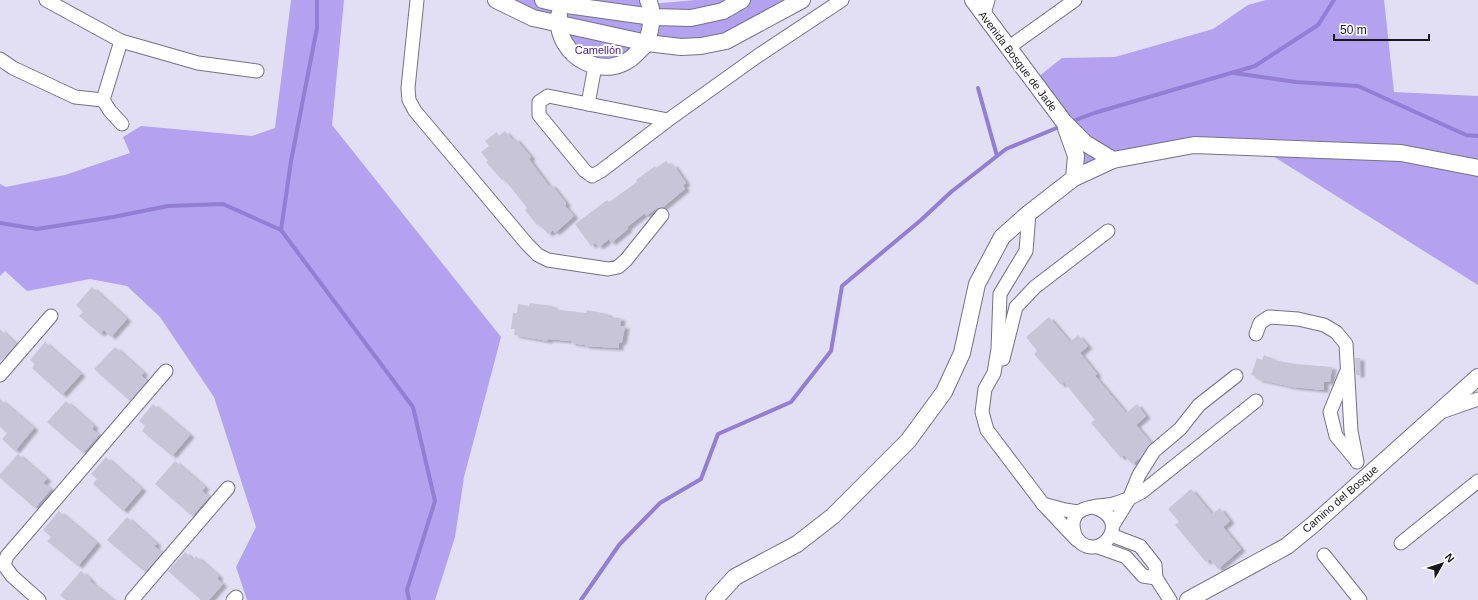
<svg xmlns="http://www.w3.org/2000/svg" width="1478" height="600" viewBox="0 0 1478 600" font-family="Arial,sans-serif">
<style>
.green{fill:#b2a2ef}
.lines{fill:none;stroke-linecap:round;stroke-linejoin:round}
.stream{stroke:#927ed3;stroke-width:4}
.building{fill:#c9c5d9;filter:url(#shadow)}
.minor-casing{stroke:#757284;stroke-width:15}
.tertiary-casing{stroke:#757284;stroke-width:18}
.minor{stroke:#fff;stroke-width:13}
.tertiary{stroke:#fff;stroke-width:16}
.labels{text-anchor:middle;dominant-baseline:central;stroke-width:4;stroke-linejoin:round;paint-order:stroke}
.park-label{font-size:11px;fill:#411b80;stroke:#fff}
.street-label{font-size:11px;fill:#19171e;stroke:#fff}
</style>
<defs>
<filter id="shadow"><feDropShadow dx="4.5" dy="2.5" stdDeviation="1" flood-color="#0004"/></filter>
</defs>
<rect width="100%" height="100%" fill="#e2dff4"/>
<g class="green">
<path d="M291 0H344L332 125 501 337 464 477 455 537 435 600H247L236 567 256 527 214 397 160 317 127 286 90 279 27 291 5 271 0 276V184L6 187 65 175 130 153 123 137 141 126 252 136 275 128Z"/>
<path d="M496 0H648L650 4 696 0H802L726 41 647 43 630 60 595 66 558 24Z"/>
<path d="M1266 0H1384L1394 92 1478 96V285L1260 148 1194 145 1074 178 1076 156 1033 81 1062 58 1115 57 1213 29 1248 5Z"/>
</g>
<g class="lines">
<g class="stream">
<path d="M1234 73 1296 82 1358 86 1466 135 1478 136"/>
<path d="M978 88 997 156"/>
<path d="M1073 121 1094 113 1255 66 1318 25 1334 0"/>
<path d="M0 223 37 229 113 217 168 206 223 204 281 230 413 407 435 501 407 590 409 600"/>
<path d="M281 230 291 161 317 28V0"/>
<path d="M581 600 619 545 660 503 701 479 718 434 791 402 831 351 842 286 921 220 951 192 1006 149 1059 127"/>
</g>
</g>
<g class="building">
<path d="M505 131 513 140 515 138 531 157 529 159 537 170 549 186 551 184 566 203 565 206 574 216 555 233 553 230 548 234 539 224 537 225 525 210 527 208 520 199 504 179 502 180 486 162 488 161 481 152 489 146 485 141 497 132 499 136Z"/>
<path d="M666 161 670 166 673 164 686 183 683 185 685 189 663 207 659 208 656 210 655 209 646 216 645 213 627 227 628 229 611 243 609 239 599 247 595 243 591 246 575 224 607 200 609 202 637 182 636 180 655 166 656 168Z"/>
<path d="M92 287 127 319 111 337 104 330 100 334 79 316 83 312 76 305Z"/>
<path d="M530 303 553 306V309L586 313 587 310 608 314 609 317 621 318 620 326H625L622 342 619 343V348L585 346V345L571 343V341L548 339V341L514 335 515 329H511L513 313H517L518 304 529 306Z"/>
<path d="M1049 317 1070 342 1078 335 1088 346 1080 353 1097 374 1095 376 1126 413 1137 404 1146 416 1136 425 1151 443 1141 457 1132 464 1124 455 1121 458 1091 423 1095 420 1085 408 1064 382 1061 385 1034 354 1037 351 1026 337Z"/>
<path d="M0 329 16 344 0 362Z"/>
<path d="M45 342 81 374 62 395 32 368 35 364 30 360Z"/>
<path d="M115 347 144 373 141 375 147 381 130 401 94 369Z"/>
<path d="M1264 355 1278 361 1296 364 1332 367 1330 382H1324V390L1293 387 1257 379V377L1251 375 1257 358 1262 360Z"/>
<path d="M1355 358H1360V375H1356Z"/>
<path d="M0 399 34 428 15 451 2 439 7 433 0 427Z"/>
<path d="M66 401 94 426 92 429 99 435 83 453 47 422Z"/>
<path d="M153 404 190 435 172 456 142 431 145 426 139 421Z"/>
<path d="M18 454 47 479 43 483 51 489 35 508 0 478V474Z"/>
<path d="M106 457 142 489 123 511 93 484 97 479 91 474Z"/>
<path d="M175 461 205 487 202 491 209 497 192 516 155 484Z"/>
<path d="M1191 489 1212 514 1220 508 1230 521 1223 527 1241 549 1218 569 1210 559 1206 562 1175 525 1179 522 1168 509Z"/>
<path d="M59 511 97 543 78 566 47 541 51 537 43 530Z"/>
<path d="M127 517 157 544 154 546 162 553 145 572 107 540Z"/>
<path d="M185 552 193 560 196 556 219 576 217 579 223 584 209 600H201L168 571Z"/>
<path d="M81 571 91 580 90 581 113 600H66L60 595Z"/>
</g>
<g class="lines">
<defs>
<g id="minor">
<path d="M46 0 121 41 198 63 257 71"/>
<path d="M417 0 408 88 409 100 415 111 527 244 538 255 548 260 608 269 618 267 626 260 662 215"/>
<path d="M984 14 988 0"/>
<path d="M1008 48 1075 0"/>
<path d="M0 59 13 68 75 97 103 100"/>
<path d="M103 100 121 41"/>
<path d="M103 100 110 111 122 124"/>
<path d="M588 104 595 66"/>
<path d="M668 120 548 96 539 102V115L585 171 592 176 601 171 668 120 759 55 842 0"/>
<path d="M1029 213 1026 251 1000 294 998 349 994 373 985 389 982 412 987 430 1043 504 1077 540"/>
<path d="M1256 334 1260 323 1269 317 1298 319 1324 325 1336 332 1346 344 1351 431 1357 462"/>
<path d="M1003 359 1016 307 1035 287 1108 231"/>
<path d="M1346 373 1330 412 1336 436 1356 460"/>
<path d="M0 375 51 316"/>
<path d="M1441 412 1478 399"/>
<path d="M1043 504 1065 510 1078 512"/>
<path d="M1093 507C1132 518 1104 560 1081 543 1075 538 1073 532 1073 524 1074 504 1100 507 1113 504 1124 501 1133 497 1142 492L1256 401"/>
<path d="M1113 525 1129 499 1139 475 1154 451 1180 429 1199 405 1236 376"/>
<path d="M1111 535 1140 546 1155 565 1156 578 1170 600"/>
<path d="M1401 543 1478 481"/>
<path d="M1098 547 1126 557 1143 576 1156 578"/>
<path d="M1324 555 1360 600"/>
<path d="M39 600 12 576 4 565 7 556 166 371"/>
<path d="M132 600 228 488"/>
<path d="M233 600 236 597"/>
</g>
<g id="tertiary">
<path d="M496 0 533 18 647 43 681 47 701 46 726 41 802 0"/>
<path d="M543 0 560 4 653 17 691 18 723 11 742 0"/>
<path d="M973 0 1064 122 1085 143 1113 160"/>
<path d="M559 15C554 57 607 85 637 53 640 50 645 46 647 42 648 38 649 34 650 30 652 19 653 10 648 0"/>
<path d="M1066 128 1076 156 1074 178"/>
<path d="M714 600 735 577 797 544 833 516 908 441 944 392 962 353 977 284 1002 237 1029 213 1074 178 1113 160 1194 145 1401 153 1478 168"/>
<path d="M1188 600 1287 546 1315 523 1478 377"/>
</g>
</defs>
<use href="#minor" class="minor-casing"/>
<use href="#tertiary" class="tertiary-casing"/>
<use href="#minor" class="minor"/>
<use href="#tertiary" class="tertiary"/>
</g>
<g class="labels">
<g class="park-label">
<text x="598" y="50">Camellón</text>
</g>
<g class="street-label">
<text transform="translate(1018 61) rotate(53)">Avenida Bosque de Jade</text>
<text transform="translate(1340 499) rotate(-41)">Camino del Bosque</text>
</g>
</g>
<g transform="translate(1442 564) rotate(51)" stroke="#ffffff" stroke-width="3" paint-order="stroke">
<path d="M0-3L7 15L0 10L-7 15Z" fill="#19171e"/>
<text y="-6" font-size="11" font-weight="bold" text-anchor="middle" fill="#19171e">N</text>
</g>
<path d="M1334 34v6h95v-6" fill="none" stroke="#19171e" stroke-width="2"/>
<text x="1340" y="34" font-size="12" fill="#19171e" stroke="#ffffff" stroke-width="3" paint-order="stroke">50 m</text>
</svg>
